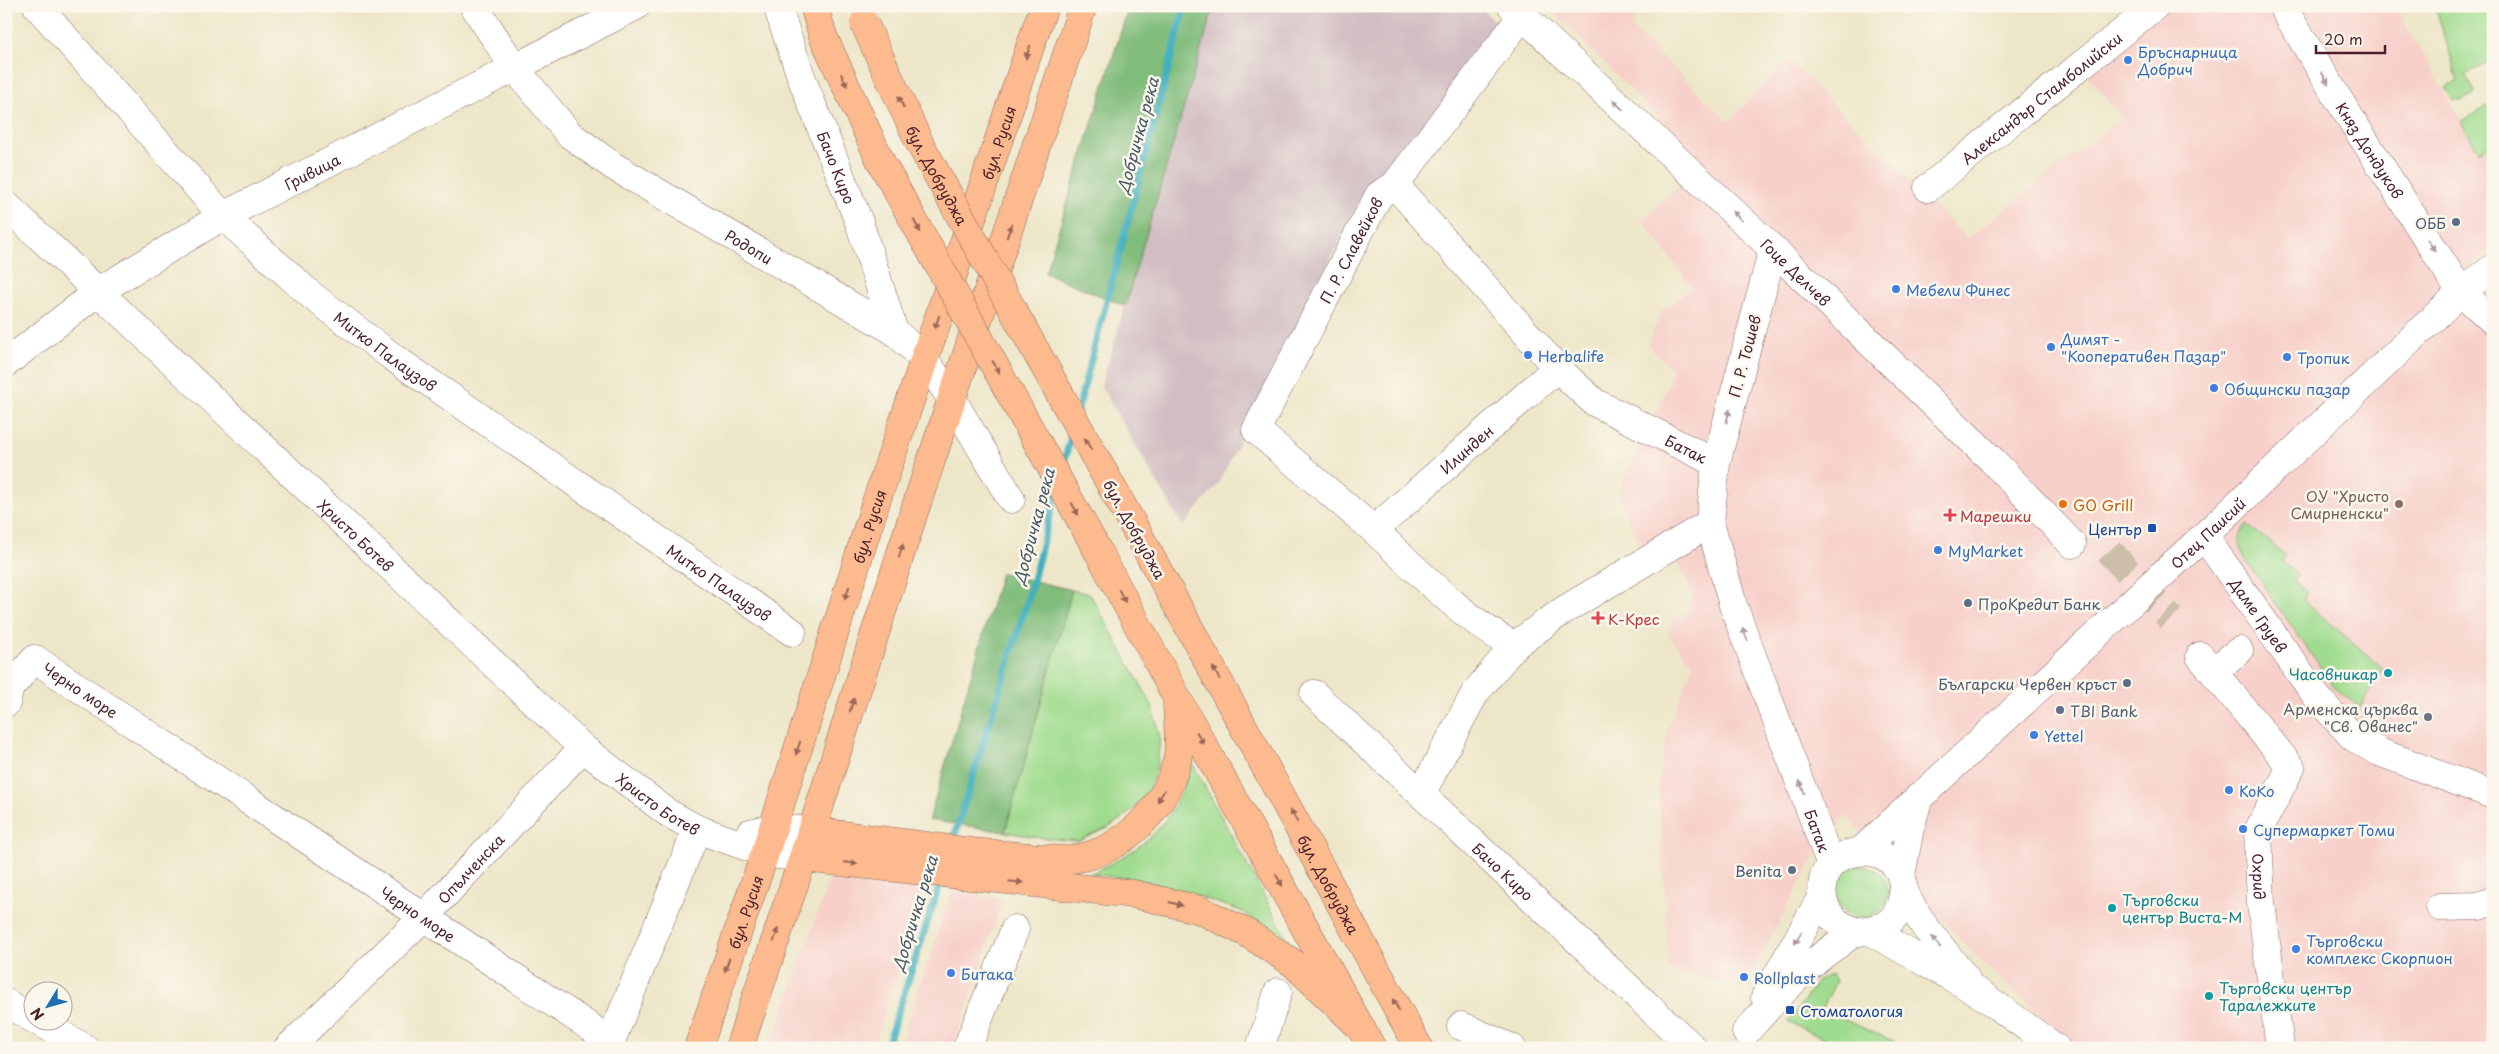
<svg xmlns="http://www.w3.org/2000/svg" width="2499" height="1054" viewBox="0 0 2499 1054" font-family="'Playpen Sans',sans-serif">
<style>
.built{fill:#f7d0ca}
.industrial{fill:#d2bec2}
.green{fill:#a0dc8f;stroke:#757e5d}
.forest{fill:#80bc7a;stroke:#656e52}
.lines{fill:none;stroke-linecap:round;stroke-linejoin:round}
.stream{stroke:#43b0c0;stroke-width:7}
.minor-tunnel{stroke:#ccbea9;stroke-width:28;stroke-dasharray:28 14;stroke-linecap:butt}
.minor-casing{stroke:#836562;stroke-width:29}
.major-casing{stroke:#836562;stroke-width:29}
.minor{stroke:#fff;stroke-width:28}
.major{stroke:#fcba8e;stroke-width:28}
.major-bridge-casing{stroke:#836562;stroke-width:29;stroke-linecap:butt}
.major-bridge{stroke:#fcba8e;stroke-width:28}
.oneway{fill:#9a6558}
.oneway2{fill:#ae9aa0}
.shop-dot{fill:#3f7fe0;stroke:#fbf7ec;stroke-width:2}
.service-dot{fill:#5c6f8a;stroke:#fbf7ec;stroke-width:2}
.food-dot{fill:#e8710a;stroke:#fbf7ec;stroke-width:2}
.education-dot{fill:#8d6e63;stroke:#fbf7ec;stroke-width:2}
.health-dot{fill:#e0444e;stroke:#fbf7ec;stroke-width:2}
.transit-dot{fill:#1a4fb4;stroke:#fbf7ec;stroke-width:2}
.culture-dot{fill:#0f9aa8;stroke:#fbf7ec;stroke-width:2}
.worship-dot{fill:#6b7280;stroke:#fbf7ec;stroke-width:2}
.labels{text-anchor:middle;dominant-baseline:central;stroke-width:5;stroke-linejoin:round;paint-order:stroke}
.shop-label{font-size:15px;fill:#366cbe;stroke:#fbf7ec;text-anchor:start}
.street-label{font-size:15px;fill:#4a1f2b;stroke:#fbf7ec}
.service-label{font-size:15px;fill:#4e5e75;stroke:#fbf7ec;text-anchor:end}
.education-label{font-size:15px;fill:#785e54;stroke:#fbf7ec;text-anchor:end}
.food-label{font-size:15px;fill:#c56008;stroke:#fbf7ec;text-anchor:start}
.health-label{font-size:15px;fill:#be3a42;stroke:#fbf7ec;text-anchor:start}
.transit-label{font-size:15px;fill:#164399;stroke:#fbf7ec;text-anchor:end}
.culture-label{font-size:15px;fill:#0d838f;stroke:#fbf7ec;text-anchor:start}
.worship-label{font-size:15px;fill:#5b616d;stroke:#fbf7ec;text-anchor:end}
.water-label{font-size:16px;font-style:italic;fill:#475967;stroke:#fbf7ec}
</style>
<rect width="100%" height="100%" fill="#fbf7ec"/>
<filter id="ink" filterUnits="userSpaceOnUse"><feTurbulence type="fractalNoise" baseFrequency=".02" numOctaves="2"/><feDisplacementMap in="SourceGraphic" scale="10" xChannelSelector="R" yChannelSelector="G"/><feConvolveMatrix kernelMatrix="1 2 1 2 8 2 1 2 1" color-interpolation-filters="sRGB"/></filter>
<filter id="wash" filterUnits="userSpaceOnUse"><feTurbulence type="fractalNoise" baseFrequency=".0096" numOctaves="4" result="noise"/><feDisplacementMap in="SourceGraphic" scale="20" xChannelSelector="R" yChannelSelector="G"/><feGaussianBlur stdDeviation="1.12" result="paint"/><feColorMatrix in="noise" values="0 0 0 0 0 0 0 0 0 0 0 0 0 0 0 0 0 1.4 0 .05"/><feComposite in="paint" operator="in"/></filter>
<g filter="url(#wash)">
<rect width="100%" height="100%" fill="#ede6c8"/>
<g class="built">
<path d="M1547 6H1639L1631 27 1729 122 1788 59 1968 239 2122 117 2074 59 2141 6H2395L2479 152 2493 143V248L2469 266 2484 288 2493 295V1048H2075L1976 956 1846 816 1817 852 1743 988 1669 970 1658 783 1668 728 1693 665 1668 634 1676 615 1684 619 1693 596 1665 536 1640 547 1618 493 1670 382 1672 369 1648 345 1661 311 1693 288 1642 220 1682 184 1702 161Z"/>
<path d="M831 874 925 886 873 1048H771Z"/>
<path d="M952 891 1003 899 953 1048H899Z"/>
</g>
<path class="industrial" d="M1214 6H1479L1501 28 1393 167 1363 194 1218 484 1183 527 1101 386Z"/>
<g class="green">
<path d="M2435 6H2493V59L2465 75 2476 93 2461 101 2453 100 2445 88 2458 80Z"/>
<path d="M2493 102V143L2479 152 2461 122Z"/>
<path d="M2247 524 2286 556 2282 561 2298 575 2293 581 2308 593 2303 600 2383 668 2360 708 2334 687 2245 559C2239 546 2237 536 2247 524Z"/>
<path d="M1072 590 1090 594 1152 705 1160 737 1157 766 1148 791 1134 809 1108 828 1078 841 1042 838 1005 832Z"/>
<path d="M1192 763 1290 944 1241 911 1180 890 1141 880 1090 874C1149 846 1172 826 1192 763Z"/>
<circle cx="1862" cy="892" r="26"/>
<path d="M1831 974 1836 981 1822 1010 1909 1048H1844L1788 1022 1819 980Z"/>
</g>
<g class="forest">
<path d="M1129 6H1214L1125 306 1045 273Z"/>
<path d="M1001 573 1072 590 1005 832 929 820Z"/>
</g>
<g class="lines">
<g class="stream">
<path d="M1078 409 1185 6"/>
<path d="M1062 470 1072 432"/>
<path d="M952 844 1028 599 1056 492"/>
<path d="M886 1048 942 878"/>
</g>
</g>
</g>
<g filter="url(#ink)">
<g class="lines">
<path class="minor-tunnel" d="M2109 551 2171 619"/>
<defs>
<g id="minor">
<path id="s1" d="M37 6 223 216 311 295 394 358 792 632"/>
<path id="s2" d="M474 6 514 67 569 134 613 166 894 331 925 360 952 399 1011 499"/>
<path id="s3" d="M777 6 803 82 859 222 894 331"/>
<path id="s4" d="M1512 6 1773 249 1992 460 2072 544"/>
<path id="s5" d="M2282 6 2347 113 2461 292 2493 321"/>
<path id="s6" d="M1395 185 1557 368 1594 402 1716 463"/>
<path id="s7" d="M1928 188 2155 6"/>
<path id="s8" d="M6 205 583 748 668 813 697 829 765 853 803 858"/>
<path id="s9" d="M1773 249 1716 463 1710 523 1733 605 1831 865"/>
<path id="s10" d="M6 363 99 291 223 216 636 6"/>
<path id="s11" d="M1374 530 1256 430 1379 195 1395 185 1522 16"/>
<path id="s12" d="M2204 536 2319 700 2353 737 2379 752 2493 795"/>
<path id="s13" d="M1514 646C1461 617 1418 571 1374 530L1557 368"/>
<path id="s14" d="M2200 656 2291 767 2258 831 2261 903 2280 1048"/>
<path d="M2213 671 2239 651"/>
<path id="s15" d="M1314 694 1693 1048"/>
<path id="s16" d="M6 703 10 687 35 659 611 1041 697 829"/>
<path d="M1421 794 1475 693 1514 646 1564 610 1710 523"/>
<path d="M750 833 773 828 811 831"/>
<path id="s17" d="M1862 850 2204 536 2461 292 2493 268"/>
<path d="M1901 876 1910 828 1919 797"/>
<path d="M1903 892 1925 927 1966 979"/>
<path d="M2440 907 2479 906 2493 901"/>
<path d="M1870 931 1979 993 2056 1048"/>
<path d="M1765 997 1822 896"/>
<path d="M6 1003 32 1018"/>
<path d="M39 1022 85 1048"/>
<path d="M1461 1026 1512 1048"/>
<path d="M1746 1032C1775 1000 1803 967 1840 943 1845 939 1853 933 1859 932 1869 928 1878 931 1888 923 1897 916 1902 905 1903 894 1908 833 1808 840 1824 901 1828 919 1843 928 1859 932"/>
<path id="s18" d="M288 1048 425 916 583 748"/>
<path d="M967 1048 1015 929"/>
<path d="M1260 1048 1278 992"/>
</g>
<g id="major">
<path d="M814 6 823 36"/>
<path id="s19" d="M1137 532 1419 1048"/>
<path d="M1099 553 1177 698 1372 1048"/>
<path d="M811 831 972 852 1062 860C1116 858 1164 813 1177 761 1181 745 1177 718 1177 700"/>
<path d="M803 858 1134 894 1200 910 1247 933 1293 963 1361 1028"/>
<path id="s20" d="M698 1048 765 853 876 502 1044 6"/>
<path d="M739 1048 803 858 913 515 1083 6"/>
</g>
</defs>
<use href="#minor" class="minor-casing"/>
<use href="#major" class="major-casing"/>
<use href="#minor" class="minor"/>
<use href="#major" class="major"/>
<defs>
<g id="major-bridge">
<path id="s21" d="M864 23 920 144 1137 532"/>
<path d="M823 36 881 162 1099 553"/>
</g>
</defs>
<use href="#major-bridge" class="major-bridge-casing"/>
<use href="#major-bridge" class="major-bridge"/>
</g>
<defs><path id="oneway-solid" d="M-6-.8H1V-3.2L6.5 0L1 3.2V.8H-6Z" transform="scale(1.25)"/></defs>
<g class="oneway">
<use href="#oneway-solid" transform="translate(1028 52) rotate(109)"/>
<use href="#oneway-solid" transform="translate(844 80) rotate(65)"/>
<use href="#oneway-solid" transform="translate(901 102) rotate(-115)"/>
<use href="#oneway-solid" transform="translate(917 226) rotate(61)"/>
<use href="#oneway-solid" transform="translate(1009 231) rotate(-71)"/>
<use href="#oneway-solid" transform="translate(937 322) rotate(109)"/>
<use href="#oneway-solid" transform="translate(996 367) rotate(61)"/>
<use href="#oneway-solid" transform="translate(1088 444) rotate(-119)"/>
<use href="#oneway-solid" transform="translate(1075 509) rotate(61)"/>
<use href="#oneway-solid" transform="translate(901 551) rotate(-72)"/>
<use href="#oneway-solid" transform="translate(847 593) rotate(108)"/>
<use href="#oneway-solid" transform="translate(1122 596) rotate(62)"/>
<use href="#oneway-solid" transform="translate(1216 673) rotate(-119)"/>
<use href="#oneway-solid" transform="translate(852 705) rotate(-72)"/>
<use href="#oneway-solid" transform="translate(1200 738) rotate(61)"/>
<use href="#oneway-solid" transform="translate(798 748) rotate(108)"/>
<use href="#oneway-solid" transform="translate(1161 796) rotate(120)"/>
<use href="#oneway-solid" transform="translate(1294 816) rotate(-118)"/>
<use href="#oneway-solid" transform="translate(851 863) rotate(7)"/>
<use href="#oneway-solid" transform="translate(1279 880) rotate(61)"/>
<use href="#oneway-solid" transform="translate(1016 882) rotate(6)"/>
<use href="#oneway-solid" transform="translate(1176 904) rotate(15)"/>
<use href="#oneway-solid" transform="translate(776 935) rotate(-71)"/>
<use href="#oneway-solid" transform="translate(727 965) rotate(109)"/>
<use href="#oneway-solid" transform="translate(1396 1005) rotate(-119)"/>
</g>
<g class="oneway2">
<use href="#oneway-solid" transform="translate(2325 78) rotate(59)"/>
<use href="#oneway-solid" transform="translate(1618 105) rotate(-137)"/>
<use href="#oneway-solid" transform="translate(1737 216) rotate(-137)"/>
<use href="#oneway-solid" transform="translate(2431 245) rotate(57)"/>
<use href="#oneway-solid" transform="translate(1728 416) rotate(-75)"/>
<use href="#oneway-solid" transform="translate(1745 634) rotate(-111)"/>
<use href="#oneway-solid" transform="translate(1802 787) rotate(-111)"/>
<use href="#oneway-solid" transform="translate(1798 938) rotate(119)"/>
<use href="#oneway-solid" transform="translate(1936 942) rotate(-128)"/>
</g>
</g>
<g class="shop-dot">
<circle cx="2128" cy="60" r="5"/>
<circle cx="1896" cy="289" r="5"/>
<circle cx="2051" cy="347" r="5"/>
<circle cx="1528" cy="355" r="5"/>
<circle cx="2287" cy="357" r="5"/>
<circle cx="2214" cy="388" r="5"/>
<circle cx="1938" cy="550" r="5"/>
<circle cx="2034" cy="735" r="5"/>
<circle cx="2229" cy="790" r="5"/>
<circle cx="2243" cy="829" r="5"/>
<circle cx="2296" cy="949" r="5"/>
<circle cx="951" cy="973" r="5"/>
<circle cx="1744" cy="977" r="5"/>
</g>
<g class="service-dot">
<circle cx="2456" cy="222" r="5"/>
<circle cx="1968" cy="603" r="5"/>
<circle cx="2127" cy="683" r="5"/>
<circle cx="2060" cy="710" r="5"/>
<circle cx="1792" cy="870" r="5"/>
</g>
<circle class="food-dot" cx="2063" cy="504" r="5"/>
<circle class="education-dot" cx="2399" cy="504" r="5"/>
<g class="health-dot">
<path d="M1947.5 507.5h5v5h5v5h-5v5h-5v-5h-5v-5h5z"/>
<path d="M1595.5 610.5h5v5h5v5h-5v5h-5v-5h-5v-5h5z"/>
</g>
<g class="transit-dot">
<rect x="2147" y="523" width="10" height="10" rx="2.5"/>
<rect x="1785" y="1005" width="10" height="10" rx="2.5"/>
</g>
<g class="culture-dot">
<circle cx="2388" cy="673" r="5"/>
<circle cx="2112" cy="908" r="5"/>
<circle cx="2209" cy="996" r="5"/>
</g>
<circle class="worship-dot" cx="2428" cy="717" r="5"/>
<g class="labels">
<g class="shop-label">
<text x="2138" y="51">Бръснарница<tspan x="2138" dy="17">Добрич</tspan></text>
<text x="1906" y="289">Мебели Финес</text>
<text x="2061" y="338">Димят -<tspan x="2061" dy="17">"Кооперативен Пазар"</tspan></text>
<text x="1538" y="355">Herbalife</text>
<text x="2297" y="357">Тропик</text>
<text x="2224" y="388">Общински пазар</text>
<text x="1948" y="550">MyMarket</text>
<text x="2044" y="735">Yettel</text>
<text x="2239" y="790">КоКо</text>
<text x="2253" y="829">Супермаркет Томи</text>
<text x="2306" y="940">Търговски<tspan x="2306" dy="17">комплекс Скорпион</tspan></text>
<text x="961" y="973">Битака</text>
<text x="1754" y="977">Rollplast</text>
</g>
<g class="street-label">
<text stroke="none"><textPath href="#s7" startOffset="145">Александър Стамболийски</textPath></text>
<text stroke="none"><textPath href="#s20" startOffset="954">бул. Русия</textPath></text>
<text stroke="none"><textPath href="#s5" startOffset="169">Княз Дондуков</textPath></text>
<text stroke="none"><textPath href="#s3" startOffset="172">Бачо Киро</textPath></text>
<text stroke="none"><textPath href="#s10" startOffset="362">Гривица</textPath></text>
<text stroke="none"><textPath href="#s21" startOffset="169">бул. Добруджа</textPath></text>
<text stroke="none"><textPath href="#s2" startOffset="372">Родопи</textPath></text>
<text stroke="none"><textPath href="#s11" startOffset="358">П. Р. Славейков</textPath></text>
<text stroke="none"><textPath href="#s4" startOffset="389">Гоце Делчев</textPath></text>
<text stroke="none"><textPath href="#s1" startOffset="492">Митко Палаузов</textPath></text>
<text transform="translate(1744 356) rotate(-75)">П. Р. Тошев</text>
<text stroke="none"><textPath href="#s6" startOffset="398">Батак</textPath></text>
<text stroke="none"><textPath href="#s13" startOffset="305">Илинден</textPath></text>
<text stroke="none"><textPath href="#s20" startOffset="549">бул. Русия</textPath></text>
<text transform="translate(1135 529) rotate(61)">бул. Добруджа</text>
<text stroke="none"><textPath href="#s17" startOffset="469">Отец Паисий</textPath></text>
<text stroke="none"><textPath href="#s8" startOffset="481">Христо Ботев</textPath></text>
<text stroke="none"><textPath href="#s1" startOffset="898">Митко Палаузов</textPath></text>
<text stroke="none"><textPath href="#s12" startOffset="96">Даме Груев</textPath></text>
<text stroke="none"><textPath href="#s16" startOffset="109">Черно море</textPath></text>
<text stroke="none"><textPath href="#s8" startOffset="886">Христо Ботев</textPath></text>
<text stroke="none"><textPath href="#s9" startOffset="608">Батак</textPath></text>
<text stroke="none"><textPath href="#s18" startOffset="256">Опълченска</textPath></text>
<text stroke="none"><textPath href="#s15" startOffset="259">Бачо Киро</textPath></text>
<text stroke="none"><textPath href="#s14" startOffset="261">Охрид</textPath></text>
<text stroke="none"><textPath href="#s19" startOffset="401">бул. Добруджа</textPath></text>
<text stroke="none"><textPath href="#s20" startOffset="144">бул. Русия</textPath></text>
<text stroke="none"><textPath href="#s16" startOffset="514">Черно море</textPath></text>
</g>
<g class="service-label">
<text x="2446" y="222">ОББ</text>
<text x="1978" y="603" text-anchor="start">ПроКредит Банк</text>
<text x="2117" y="683">Български Червен кръст</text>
<text x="2070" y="710" text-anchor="start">TBI Bank</text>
<text x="1782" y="870">Benita</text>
</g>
<g class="education-label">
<text x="2389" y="495">ОУ "Христо<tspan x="2389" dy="17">Смирненски"</tspan></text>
</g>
<g class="food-label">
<text x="2073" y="504">GO Grill</text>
</g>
<g class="health-label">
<text x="1960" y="515">Марешки</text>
<text x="1608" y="618">К-Крес</text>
</g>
<g class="transit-label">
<text x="2142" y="528">Център</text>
<text x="1800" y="1010" text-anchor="start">Стоматология</text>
</g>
<g class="culture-label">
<text x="2378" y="673" text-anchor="end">Часовникар</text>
<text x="2122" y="899">Търговски<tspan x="2122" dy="17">център Виста-М</tspan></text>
<text x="2219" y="987">Търговски център<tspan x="2219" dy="17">Таралежките</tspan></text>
</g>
<g class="worship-label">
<text x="2418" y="708">Арменска църква<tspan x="2418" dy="17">"Св. Ованес"</tspan></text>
</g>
<g class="water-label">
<text transform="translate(1137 135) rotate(-75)">Добричка река</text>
<text transform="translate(1033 526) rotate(-75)">Добричка река</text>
<text transform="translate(914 913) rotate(-73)">Добричка река</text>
</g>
</g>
<rect width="2499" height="1054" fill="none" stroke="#fbf7ec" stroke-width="25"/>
<g transform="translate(48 1006) rotate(233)"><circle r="24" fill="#fbf7ec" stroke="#b4a19f"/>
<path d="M0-4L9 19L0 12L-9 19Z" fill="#1f6fb2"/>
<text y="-8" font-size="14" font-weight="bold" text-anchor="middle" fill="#4a1f2b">N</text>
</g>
<path d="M2316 45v8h69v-8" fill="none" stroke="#4a1f2b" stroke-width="2.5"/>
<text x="2324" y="45" font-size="15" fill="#4a1f2b" stroke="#fbf7ec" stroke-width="4" paint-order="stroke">20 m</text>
</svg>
